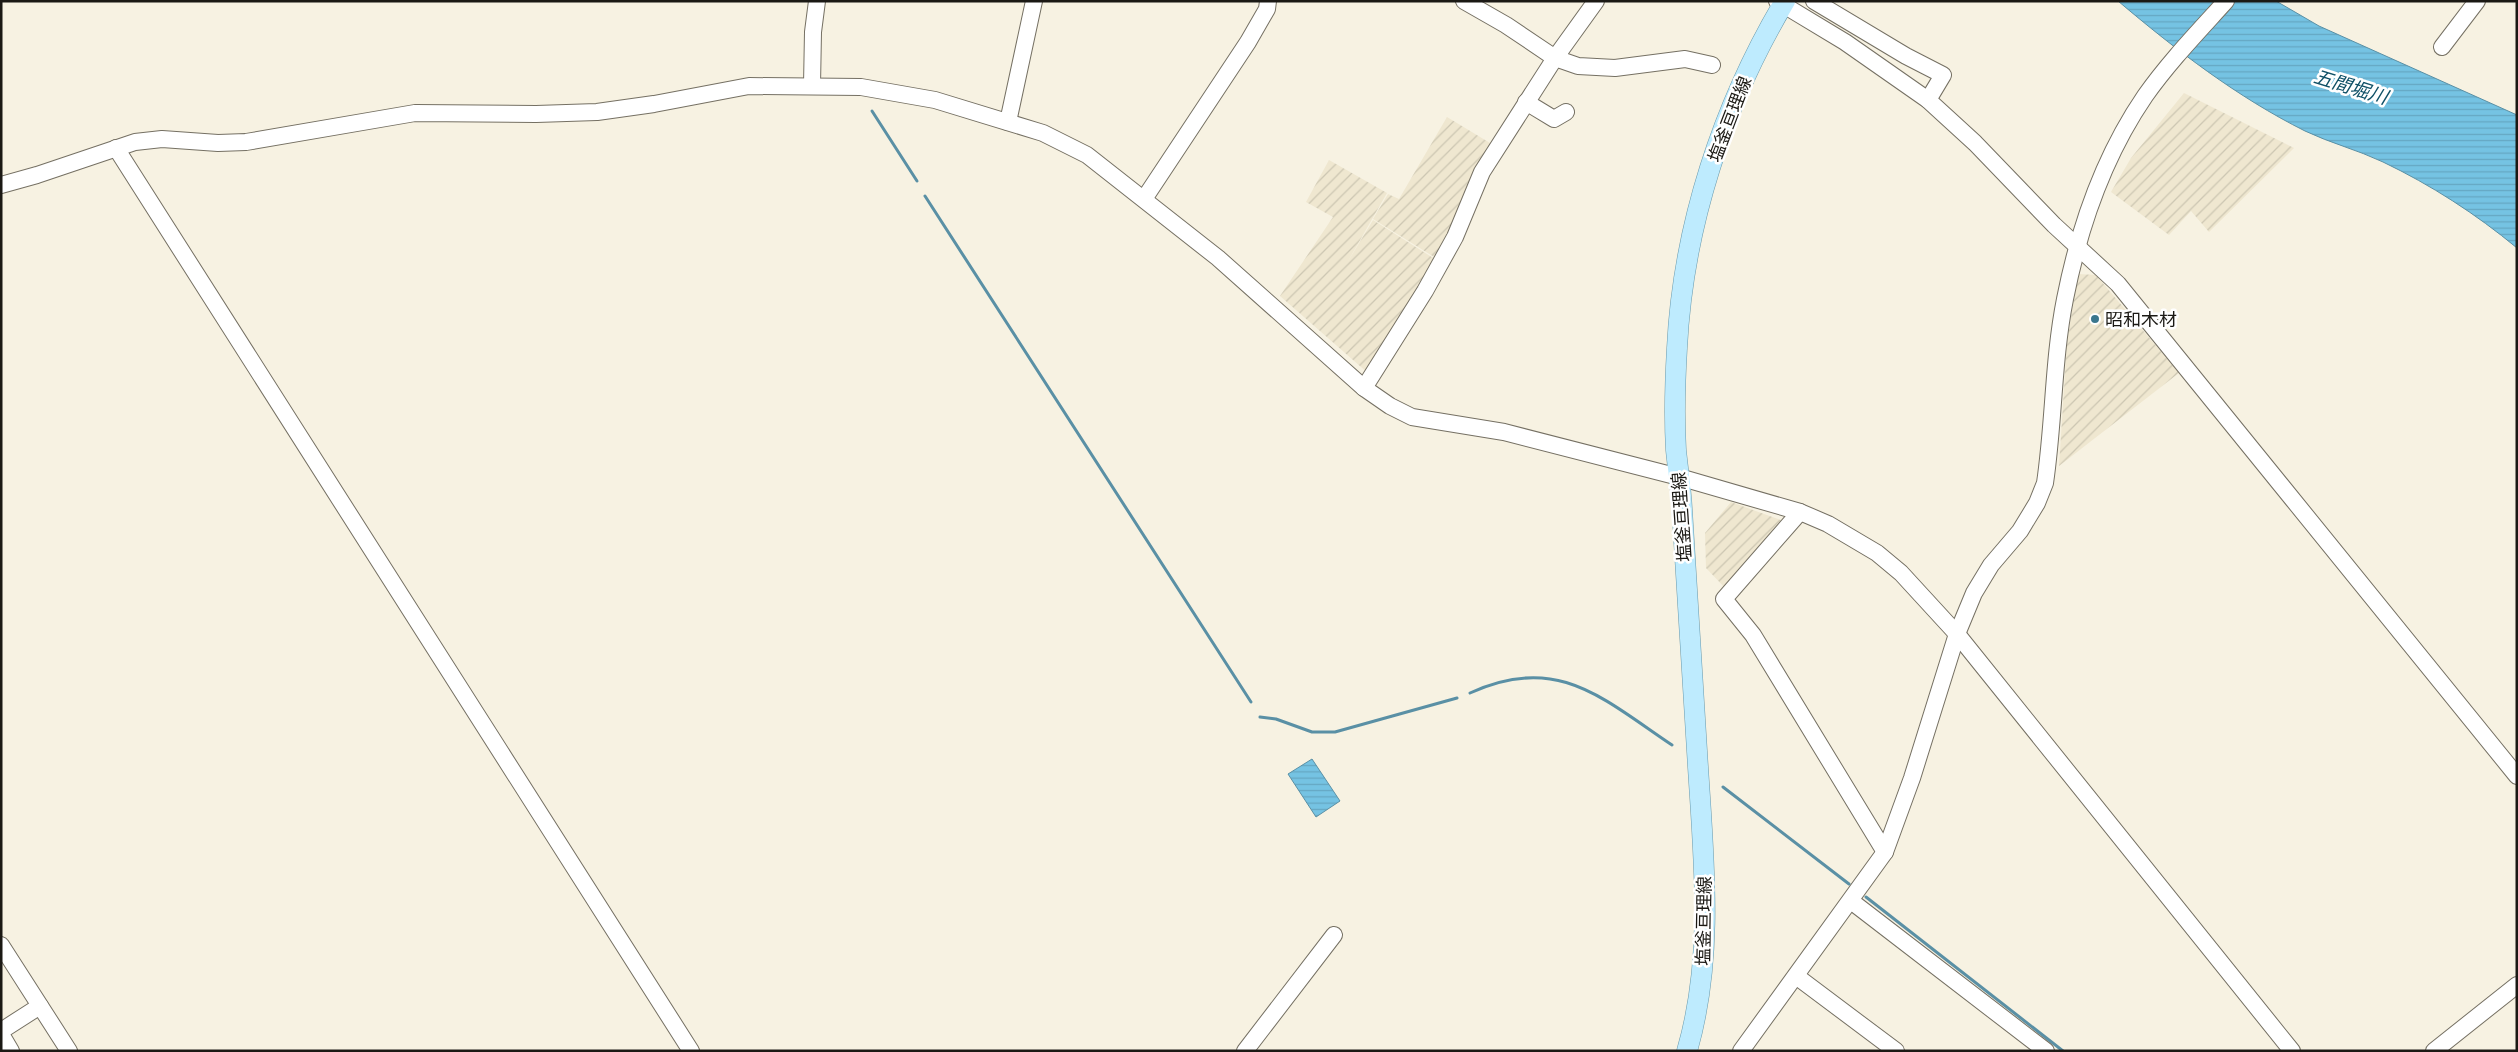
<svg xmlns="http://www.w3.org/2000/svg" width="2518" height="1052" viewBox="0 0 2518 1052" font-family="'Exo 2','Noto Sans JP',sans-serif">
<style>
.industrial{fill:url(#industrial-furrows)}
.water{fill:url(#water-rules);stroke:#5a90a5}
.lines{fill:none;stroke-linecap:round;stroke-linejoin:round}
.stream{stroke:#5a90a5;stroke-width:3}
.minor-casing{stroke:#757063;stroke-width:18}
.major-casing{stroke:#6899ac;stroke-width:21}
.minor{stroke:#fff;stroke-width:16}
.major{stroke:#beebfe;stroke-width:20}
.poi-dot{fill:#3a768d;stroke:#fff;stroke-width:2}
.labels{text-anchor:middle;dominant-baseline:central;stroke-width:5;stroke-linejoin:round;paint-order:stroke}
.street-label{font-size:18px;fill:#1b1914;stroke:#fff}
.poi-label{font-size:18px;fill:#1b1914;stroke:#fff;text-anchor:start}
.water-label{font-size:19px;font-style:italic;fill:#105167;stroke:#fff}
</style>
<defs>
<pattern id="industrial-furrows" width="10" height="10" patternUnits="userSpaceOnUse" patternTransform="scale(1.25)"><rect width="10" height="10" fill="#efe7d0"/><path d="M-1 1l2-2M0 10L10 0M9 11l2-2" fill="none" stroke="#ccc6b2"/></pattern>
<pattern id="water-rules" width="6" height="5" patternUnits="userSpaceOnUse" patternTransform="scale(1.25)"><rect width="6" height="5" fill="#75c3e3"/><path d="M0 2.5h6" fill="none" stroke="#65a7c2"/></pattern>
</defs>
<rect width="100%" height="100%" fill="#f7f2e2"/>
<g class="industrial">
<path d="M2184 93 2294 148 2209 232 2191 211 2169 235 2111 192 2131 158Z"/>
<path d="M1447 117 1495 146 1439 260 1373 219 1388 194 1399 199Z"/>
<path d="M1329 160 1387 193 1347 263 1373 220 1438 261 1369 374 1280 296 1333 217 1306 202Z"/>
<path d="M2078 274 2096 275 2179 373 2059 466 2067 342Z"/>
<path d="M1731 502 1786 522 1726 589 1706 568 1705 533Z"/>
</g>
<g class="water">
<path d="M2118 1H2276L2319 26 2517 115V248C2476 214 2431 185 2383 162 2358 150 2330 143 2305 131 2237 97 2176 50 2118 1Z"/>
<path d="M1312 759 1340 801 1316 817 1288 774Z"/>
</g>
<g class="lines">
<g class="stream">
<path d="M872 111 917 181"/>
<path d="M925 196 1251 702"/>
<path d="M1470 693C1557 653 1602 698 1672 745"/>
<path d="M1260 717 1276 719 1312 732H1335L1457 698"/>
<path d="M1723 787 1849 884"/>
<path d="M1866 897 2063 1051"/>
</g>
<defs>
<g id="minor">
<path d="M1464 1 1506 25 1555 58 1578 66 1615 68 1685 59 1712 65"/>
<path d="M1777 1 1845 42 1928 100 1975 143 2054 225 2118 284 2517 776"/>
<path d="M1814 1 1906 56 1943 75 1928 100"/>
<path d="M2442 47 2477 1"/>
<path d="M812 85 813 32 817 1"/>
<path d="M1526 102 1554 119 1566 112"/>
<path d="M1008 122 1034 1"/>
<path d="M116 148 691 1051"/>
<path d="M1 185 37 175 135 142 162 139 218 143 246 142 415 113 536 114 597 112 654 104 749 86 861 87 935 100 1043 133 1087 155 1218 258 1364 388 1390 406 1412 417 1504 432 1679 477 1800 512 1828 524 1877 553 1901 573 1957 634 2292 1051"/>
<path d="M1144 199 1248 42 1267 9 1268 1"/>
<path d="M1364 388 1425 291 1455 237 1482 172 1555 58 1596 1"/>
<path d="M1800 512 1724 599 1753 635 1885 852"/>
<path d="M1851 901 2046 1051"/>
<path d="M1 945 69 1051"/>
<path d="M1796 976 1896 1051"/>
<path d="M1 1031 40 1006"/>
<path d="M1 1034 11 1051"/>
<path d="M1245 1051 1334 935"/>
<path d="M1741 1051 1885 852 1912 778 1957 634 1974 593 1991 565 2020 531 2037 503 2045 483C2054 422 2053 359 2065 299 2079 228 2104 156 2145 96 2169 62 2198 32 2226 1"/>
<path d="M2434 1051 2517 985"/>
</g>
<path id="major" d="M1687 1051C1714 958 1704 862 1698 767 1693 681 1687 595 1682 509 1681 489 1678 470 1676 450 1674 416 1675 382 1677 348 1683 226 1723 105 1785 1"/>
</defs>
<use href="#minor" class="minor-casing"/>
<use href="#major" class="major-casing"/>
<use href="#minor" class="minor"/>
<use href="#major" class="major"/>
</g>
<circle class="poi-dot" cx="2095" cy="319" r="5"/>
<g class="labels">
<g class="street-label">
<text transform="translate(1729 119) rotate(-69)">塩釜亘理線</text>
<text transform="translate(1681 517) rotate(-94)">塩釜亘理線</text>
<text transform="translate(1703 921) rotate(-89)">塩釜亘理線</text>
</g>
<g class="poi-label">
<text x="2105" y="319">昭和木材</text>
</g>
<g class="water-label">
<text transform="translate(2351 86) rotate(17)">五間堀川</text>
</g>
</g>
<rect width="2518" height="1052" fill="none" stroke="#1b1914" stroke-width="5"/>
</svg>
